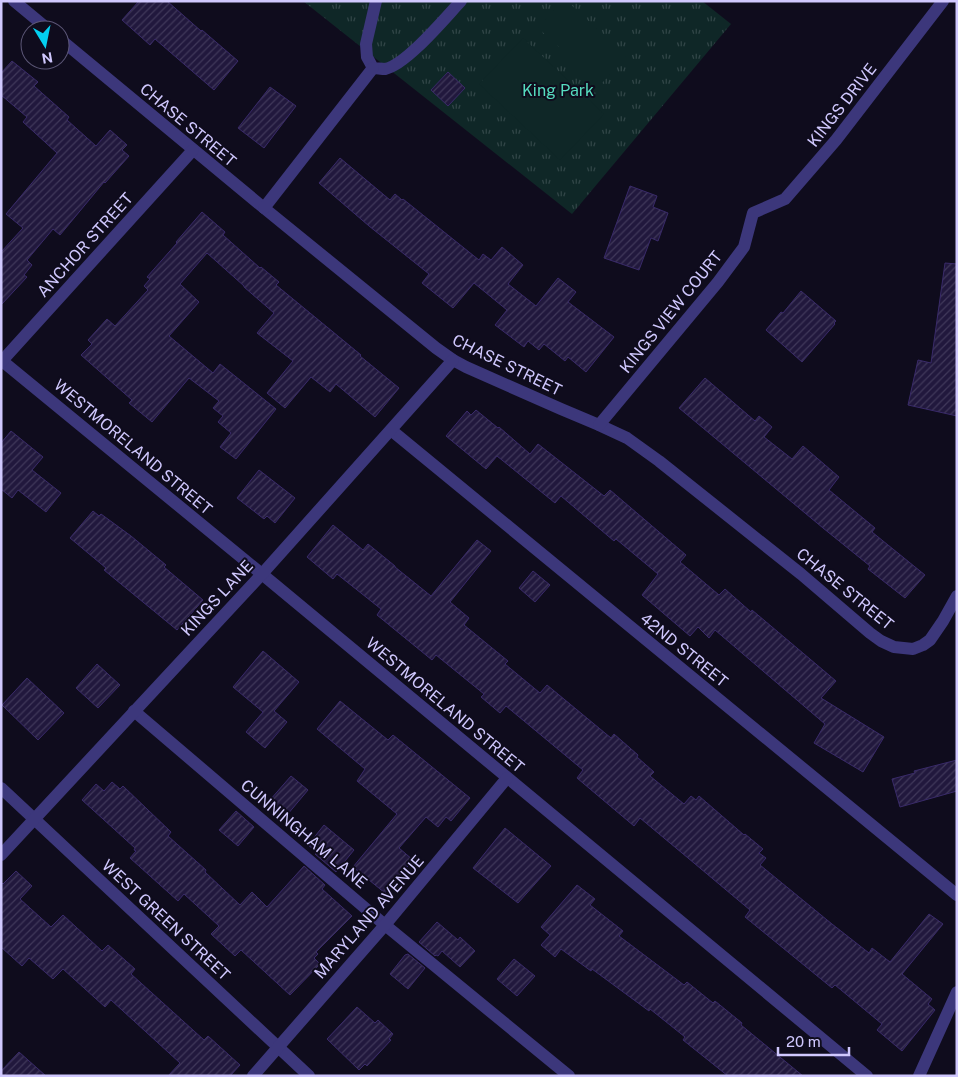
<svg xmlns="http://www.w3.org/2000/svg" width="958" height="1077" viewBox="0 0 958 1077" font-family="'Public Sans',sans-serif">
<style>
.park{fill:url(#park-tufts)}
.pitch{fill:#0f2727}
.building{fill:url(#building-hatch);stroke:#392a69}
.lines{fill:none;stroke-linecap:round;stroke-linejoin:round}
.minor{stroke:#3c377b;stroke-width:12}
.labels{text-anchor:middle;dominant-baseline:central;stroke-width:4;stroke-linejoin:round;paint-order:stroke}
.park-label{font-size:16px;fill:#56dcbf;stroke:#0f0c1d}
.street-label{font-size:16px;fill:#d0c8fe;stroke:#0f0c1d}
</style>
<defs>
<pattern id="park-tufts" width="24" height="20" patternUnits="userSpaceOnUse" patternTransform="scale(1.25)"><rect width="24" height="20" fill="#0f2727"/><path d="M3 7l-1-3M5 7V3M7 7l1-3M15 17l-1-3M17 17v-4M19 17l1-3" fill="none" stroke="#314547"/></pattern>
<pattern id="building-hatch" width="6" height="6" patternUnits="userSpaceOnUse" patternTransform="scale(1.25)"><rect width="6" height="6" fill="#21183d"/><path d="M-1 1l2-2M0 6l6-6M5 7l2-2" fill="none" stroke="#40385a"/></pattern>
</defs>
<rect width="100%" height="100%" fill="#0f0c1d"/>
<path class="park" d="M303 1H702L731 24 572 214Z"/>
<g class="pitch">
<path d="M562 1H567L626 56 601 84 538 28Z"/>
<path d="M523 38 604 114 560 160 479 84Z"/>
</g>
<g class="building">
<path d="M139 1H167L201 31 202 30 238 61 214 90 155 39 150 45 122 20Z"/>
<path d="M12 61 38 82 34 86 69 117 67 120 96 146 110 130 127 145 122 150 129 156 105 183 104 182 60 235 53 229 27 260 32 265 24 275 27 277 1 305V252L23 228 6 214 57 153 23 122 27 117 1 95V73Z"/>
<path d="M448 72 465 88 448 106 431 90Z"/>
<path d="M270 87 296 106 264 148 238 128Z"/>
<path d="M340 158 390 200 395 194 402 200 403 199 479 260 483 254 491 260 502 247 523 265 508 284 536 306 558 278 576 292 568 302 614 337 586 372 568 357 565 361 544 344 539 350 528 341 524 347 495 325 507 310 474 283 453 308 422 283 429 274 369 226 319 183Z"/>
<path d="M630 186 657 196 653 207 668 213 658 241 651 238 639 270 604 258Z"/>
<path d="M202 212 225 232 223 235 260 268 261 267 279 282 276 285 361 355 360 356 399 388 375 417 336 384 330 392 311 377 285 408 267 393 293 361 257 333 274 313 244 287V286L207 253 180 284 199 302 169 336 213 373 220 364 276 409 236 459 220 447 231 433 218 422 223 416 213 408 219 401 189 378 152 422 129 403 132 400 81 355 92 344 88 340 107 319 115 326 148 290 144 286 150 279 147 277 177 243 176 242Z"/>
<path d="M945 263 957 264V416L908 405 918 360 931 363Z"/>
<path d="M801 291 836 321 834 323 835 324 802 362 766 330 781 312 783 313Z"/>
<path d="M705 378 755 421 759 416 772 427 764 437 792 459 803 446 839 477 829 490 875 528 872 532 925 575 905 598 868 569 870 566 823 528 679 408Z"/>
<path d="M476 410 498 428 499 427 530 454 538 444 604 496 610 490 686 555 680 562 719 595 725 589 751 612 752 610 836 681 821 698 884 737 863 772 814 743 825 724 715 630 709 638 698 627 690 636 642 595 658 574 616 539 614 541 561 496 555 503 497 456 486 469 446 436 467 411 471 415Z"/>
<path d="M11 431 43 457 32 470 61 493 46 512 18 490 12 498 1 489V443Z"/>
<path d="M259 470 295 498 275 523 267 516 264 519 237 498Z"/>
<path d="M93 511 99 516 101 514 131 536 166 565 164 567 203 600 177 630 104 570 106 568 70 538Z"/>
<path d="M333 525 363 550 368 544 395 566V567L431 596 477 540 491 551 450 602 469 618 464 625 508 661 505 664 540 693 547 685 611 738 614 734 638 755 637 757 654 772 650 776 684 804 691 796 696 800 699 796 744 835 745 834 763 849 759 853 766 858 760 865 832 924 869 953 872 948 890 962 929 914 943 924 902 974 932 999 928 1004 935 1010 902 1051 877 1030 882 1024 835 985 832 988 745 917 750 910 688 858 640 818 634 826 577 778 583 770 506 706 500 713 481 697 484 694 436 655 432 660 377 615 381 609 337 574 333 579 307 557Z"/>
<path d="M533 571 550 585 535 602 519 588Z"/>
<path d="M263 651 299 682 274 711 287 722 265 748 246 732 263 712 233 687Z"/>
<path d="M97 664 120 685 98 708 76 688Z"/>
<path d="M27 678 64 713 38 740 2 705Z"/>
<path d="M340 701 388 740 393 735 470 798 451 821 446 817 438 827 426 817 399 848 413 860 385 893 353 867 397 814 357 781 365 769 317 729Z"/>
<path d="M957 760V791L900 807 892 779 915 773 914 771Z"/>
<path d="M291 776 308 790 287 815 270 800Z"/>
<path d="M112 782 120 789 123 786 171 832 168 836 206 870 205 872 240 905 252 892 267 907 304 866 325 885 322 889 352 916 316 952 318 954 314 958 320 964 290 995 241 950 235 956 211 934 219 926 184 894 178 901 130 858 136 851 134 850 135 848 82 800 96 784 104 791Z"/>
<path d="M236 811 254 827 238 846 219 830Z"/>
<path d="M324 825 354 850 336 872 315 854 317 852 308 845Z"/>
<path d="M505 828 551 866 518 903 473 868Z"/>
<path d="M16 871 32 886 20 899 51 927 63 915 102 951 108 945 135 969 131 974 204 1040 208 1036 240 1065 230 1076H168L180 1063 111 1000 105 1007 63 969 53 979 29 958 22 966 1 947V882L3 884Z"/>
<path d="M577 885 595 899 590 905 623 931 619 936 684 985 687 982 713 1003 715 1001 742 1023 741 1025 803 1076H728L683 1040 685 1037 650 1009 649 1011 592 969 591 971 561 949 555 957 541 945 550 935 541 927Z"/>
<path d="M437 922 458 940 460 937 475 951 460 967 442 951 438 956 436 955 435 956 419 942Z"/>
<path d="M408 954 425 968 408 989 390 974 405 955Z"/>
<path d="M514 959 535 976 517 996 497 979Z"/>
<path d="M357 1007 375 1023 378 1020 393 1034 389 1039 391 1040 367 1066 365 1064 359 1070 327 1039Z"/>
<path d="M19 1052 46 1076H1V1071Z"/>
</g>
<g class="lines">
<g class="minor">
<path d="M14 1 49 30"/>
<path d="M376 1 366 44 367 57 373 68C377 68 381 69 385 69 406 65 445 18 461 1"/>
<path d="M60 39 264 208 436 348 453 360 466 367 561 409 599 425 627 438 659 461 801 574 870 633 881 641 894 647 913 649 923 645 930 640 943 621 957 596"/>
<path d="M264 208 373 68"/>
<path d="M1 360 274 584 867 1076"/>
<path d="M1 362 193 150"/>
<path d="M599 425 718 282 744 247 753 213 785 199 836 140 943 1"/>
<path d="M391 430 957 895"/>
<path d="M134 711 385 925 569 1076"/>
<path d="M1 788 309 1076"/>
<path d="M1 855 262 574 453 360"/>
<path d="M253 1076 385 925 507 778"/>
<path d="M919 1076 957 992"/>
</g>
</g>
<g class="labels">
<g class="park-label">
<text x="558" y="90">King Park</text>
</g>
<g class="street-label">
<text transform="translate(842 105) rotate(-52)">KINGS DRIVE</text>
<text transform="translate(188 125) rotate(40)">CHASE STREET</text>
<text transform="translate(85 245) rotate(-48)">ANCHOR STREET</text>
<text transform="translate(671 312) rotate(-51)">KINGS VIEW COURT</text>
<text transform="translate(507 365) rotate(26)">CHASE STREET</text>
<text transform="translate(133 447) rotate(40)">WESTMORELAND STREET</text>
<text transform="translate(845 589) rotate(39)">CHASE STREET</text>
<text transform="translate(217 598) rotate(-47)">KINGS LANE</text>
<text transform="translate(684 650) rotate(39)">42ND STREET</text>
<text transform="translate(445 705) rotate(40)">WESTMORELAND STREET</text>
<text transform="translate(304 834) rotate(40)">CUNNINGHAM LANE</text>
<text transform="translate(369 917) rotate(-49)">MARYLAND AVENUE</text>
<text transform="translate(166 920) rotate(43)">WEST GREEN STREET</text>
</g>
</g>
<rect width="958" height="1077" fill="none" stroke="#d0c8fe" stroke-width="5"/>
<g transform="translate(45 45) rotate(170)"><circle r="24" fill="#0f0c1d" stroke="#5c5777"/>
<path d="M0-4L9 19L0 12L-9 19Z" fill="#03d0f0"/>
<text y="-8" font-size="14" font-weight="bold" text-anchor="middle" fill="#d0c8fe">N</text>
</g>
<path d="M778 1047v8h71v-8" fill="none" stroke="#d0c8fe" stroke-width="2.5"/>
<text x="786" y="1047" font-size="15" fill="#d0c8fe" stroke="#0f0c1d" stroke-width="4" paint-order="stroke">20 m</text>
</svg>
